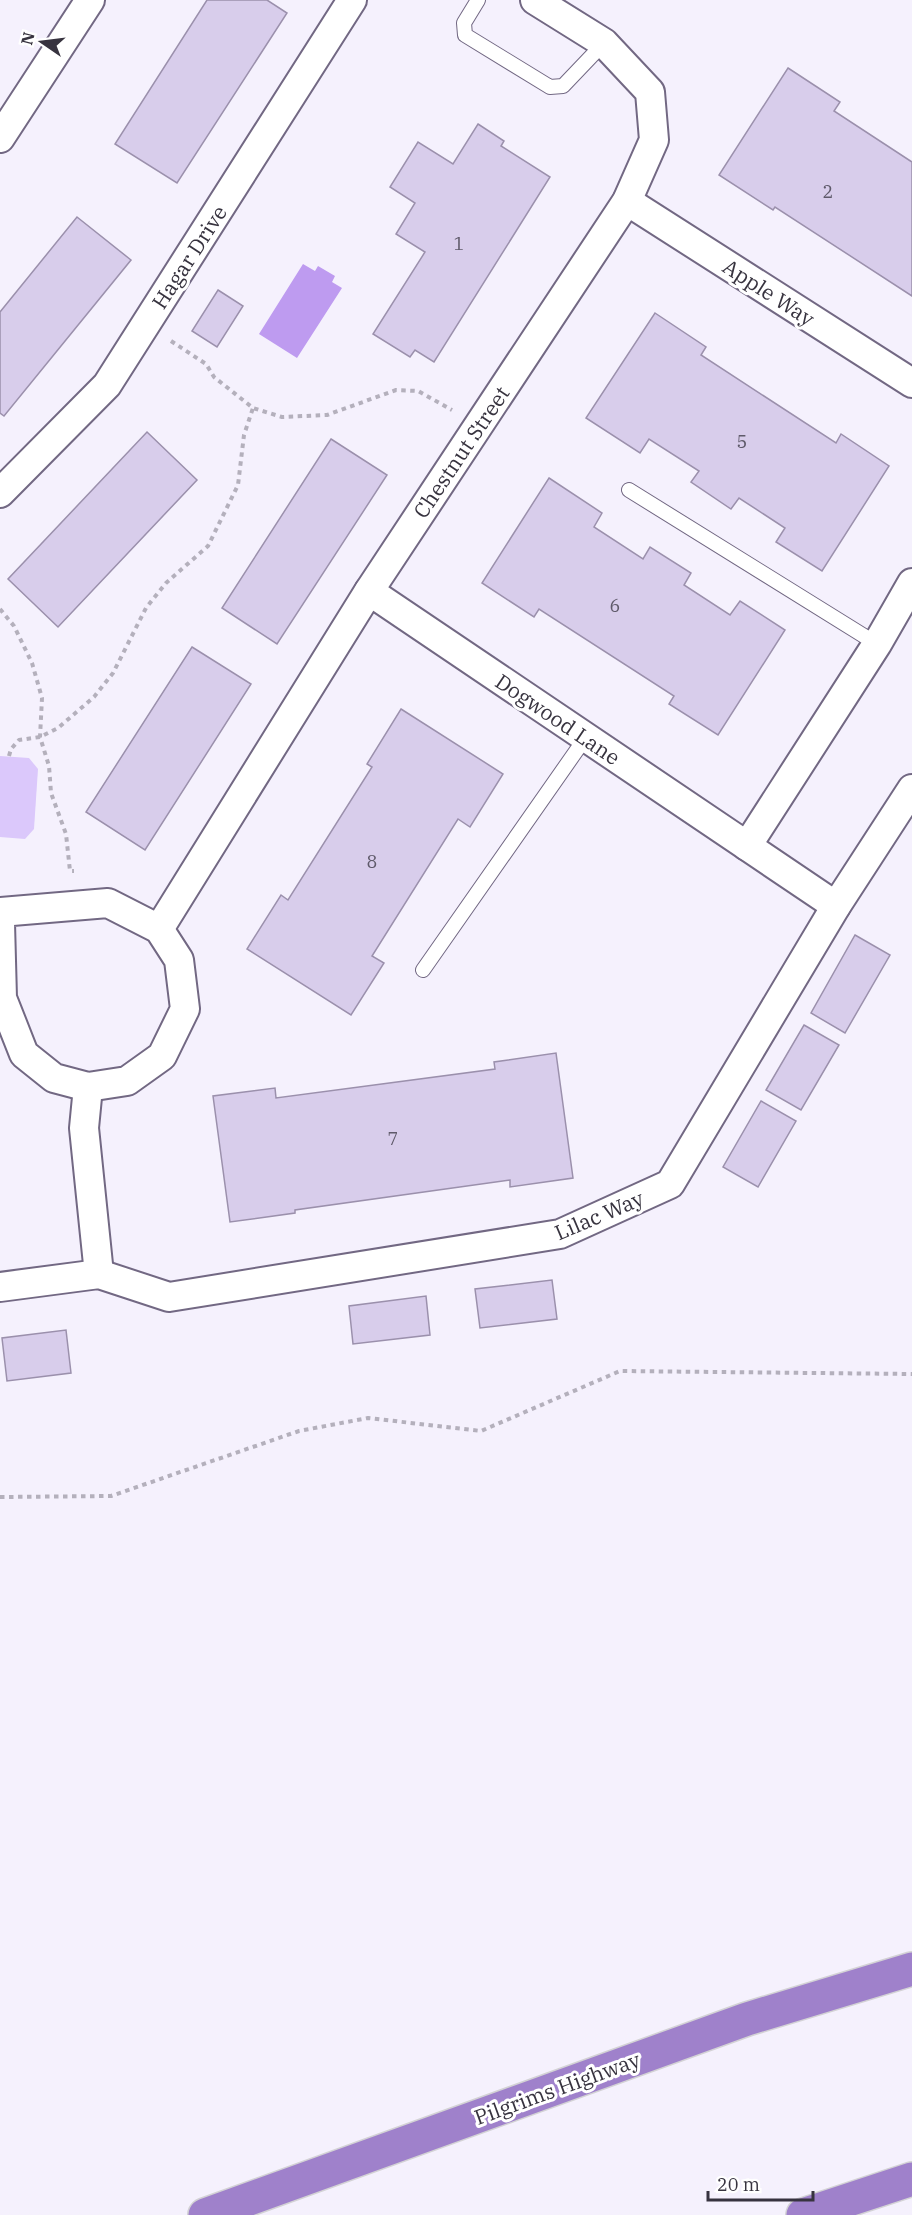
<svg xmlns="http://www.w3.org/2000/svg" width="912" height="2215" viewBox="0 0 912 2215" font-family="'IBM Plex Serif',serif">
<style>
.green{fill:#dbc8fb}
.water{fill:#be9bf0}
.building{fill:#d8cdeb;stroke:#9b90ac;stroke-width:1.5}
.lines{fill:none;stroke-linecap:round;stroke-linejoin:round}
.lane-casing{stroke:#726883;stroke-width:16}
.street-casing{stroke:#726883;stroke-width:32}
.highway-casing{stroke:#d3d2d5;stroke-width:36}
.path{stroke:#b4b0bc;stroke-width:4;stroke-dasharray:4.5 4.5;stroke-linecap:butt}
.lane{stroke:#fff;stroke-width:14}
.street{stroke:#fff;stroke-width:28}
.highway{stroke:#9f81cb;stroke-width:33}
.labels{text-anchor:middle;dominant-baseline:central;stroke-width:6;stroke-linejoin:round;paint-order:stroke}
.number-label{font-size:18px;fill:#5f5a6a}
.street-label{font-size:21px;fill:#37333f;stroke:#fff}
</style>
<rect width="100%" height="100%" fill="#f5f1fd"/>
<path class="green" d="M0 756 29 758 38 769 34 829 25 839 0 837Z"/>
<path class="water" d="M303 264 315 271 318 266 335 276 332 282 342 288 297 358 259 334Z"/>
<g class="building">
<path d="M207 0H267L287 13 177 183 115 144Z"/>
<path d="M788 68 840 102 834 111 912 162V296L775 207 773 210 719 175Z"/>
<path d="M478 124 504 141 501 146 550 177 434 362 415 350 410 357 373 334 425 252 396 234 415 203 390 187 418 142 453 164Z"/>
<path d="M77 217 131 260 4 416 0 413V312Z"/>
<path d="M218 290 243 306 217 347 192 331Z"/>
<path d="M655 313 706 347 701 355 836 443 841 434 889 466 822 571 776 542 785 528 739 498 731 509 691 482 699 471 649 439 640 453 586 418Z"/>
<path d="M147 432 197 480 58 627 8 579Z"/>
<path d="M331 439 387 475 277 644 222 608Z"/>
<path d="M549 478 602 513 594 527 643 559 650 547 691 573 684 585 730 615 740 601 785 630 718 735 669 704 674 696 539 609 534 617 482 583Z"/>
<path d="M192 647 251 684 145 850 86 812Z"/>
<path d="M401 709 503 774 470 827 458 819 372 956 384 963 351 1015 247 949 281 895 288 900 372 767 367 764Z"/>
<path d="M855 935 890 955 845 1033 811 1013Z"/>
<path d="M804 1025 839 1045 801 1110 766 1090Z"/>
<path d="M556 1053 573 1178 510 1187V1180L295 1210V1213L230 1222 213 1096 275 1088 276 1098 495 1069 494 1062Z"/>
<path d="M761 1101 796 1121 758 1187 723 1167Z"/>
<path d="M552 1280 557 1319 480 1328 475 1289Z"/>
<path d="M426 1296 430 1335 353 1344 349 1306Z"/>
<path d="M66 1330 71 1373 7 1381 2 1338Z"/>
</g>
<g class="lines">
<defs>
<g id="lane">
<path d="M478 0 464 23 465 35 550 87 563 86 604 43"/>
<path d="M629 490 877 644"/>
<path d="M423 970 586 737"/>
</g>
<g id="street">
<path d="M0 138 90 0"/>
<path d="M627 201 912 383"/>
<path d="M0 493 107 385 352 0"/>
<path d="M369 591 836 906"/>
<path d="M747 846 877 644 912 583"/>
<path d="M0 912 108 903 159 929 179 960 185 1009 162 1056 127 1081 88 1087 54 1078 24 1054 2 998 0 923"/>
<path d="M159 929 369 591 627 201 654 140 650 92 604 43 535 0"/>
<path d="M88 1087 84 1128 99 1274"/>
<path d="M0 1287 99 1274 169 1297 560 1234 670 1184 836 906 912 789"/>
</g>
<g id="highway">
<path d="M205 2215 747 2019 912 1969"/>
<path d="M803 2215 912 2179"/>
</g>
</defs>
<use href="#lane" class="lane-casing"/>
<use href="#street" class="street-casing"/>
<use href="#highway" class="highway-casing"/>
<g class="path">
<path d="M171 341 206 364 214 377 253 408 282 417 327 415 396 390 418 391 452 410"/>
<path d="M0 609 14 626 32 663 42 698 40 737 49 766 51 793 66 834 70 871H74"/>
<path d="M9 756 11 749 19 740 40 737 58 728 94 697 113 673 146 608 166 583 208 546 238 485 244 435 253 408"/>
<path d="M0 1497 111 1496 299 1431 368 1418 481 1431 620 1371 912 1374"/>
</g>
<use href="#lane" class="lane"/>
<use href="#street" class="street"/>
<use href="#highway" class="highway"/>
</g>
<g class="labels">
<g class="number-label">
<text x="828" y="191">2</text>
<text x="459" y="243">1</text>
<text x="742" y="441">5</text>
<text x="615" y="605">6</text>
<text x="372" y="861">8</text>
<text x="393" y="1138">7</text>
</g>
<g class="street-label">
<text transform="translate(189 257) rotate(-57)">Hagar Drive</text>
<text transform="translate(769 292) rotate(33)">Apple Way</text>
<text transform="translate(461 452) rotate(-56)">Chestnut Street</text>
<text transform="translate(558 719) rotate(34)">Dogwood Lane</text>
<text transform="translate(599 1215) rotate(-23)">Lilac Way</text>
<text transform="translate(557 2088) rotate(-20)">Pilgrims Highway</text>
</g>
</g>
<g transform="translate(42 42) rotate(284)" stroke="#ffffff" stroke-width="4.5" paint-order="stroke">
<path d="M0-4.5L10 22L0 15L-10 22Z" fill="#37333f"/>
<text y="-9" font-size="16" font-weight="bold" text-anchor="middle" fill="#37333f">N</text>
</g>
<path d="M708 2191v9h105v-9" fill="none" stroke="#37333f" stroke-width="3"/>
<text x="717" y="2191" font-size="18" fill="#37333f" stroke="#ffffff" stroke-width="4.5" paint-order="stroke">20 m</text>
</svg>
